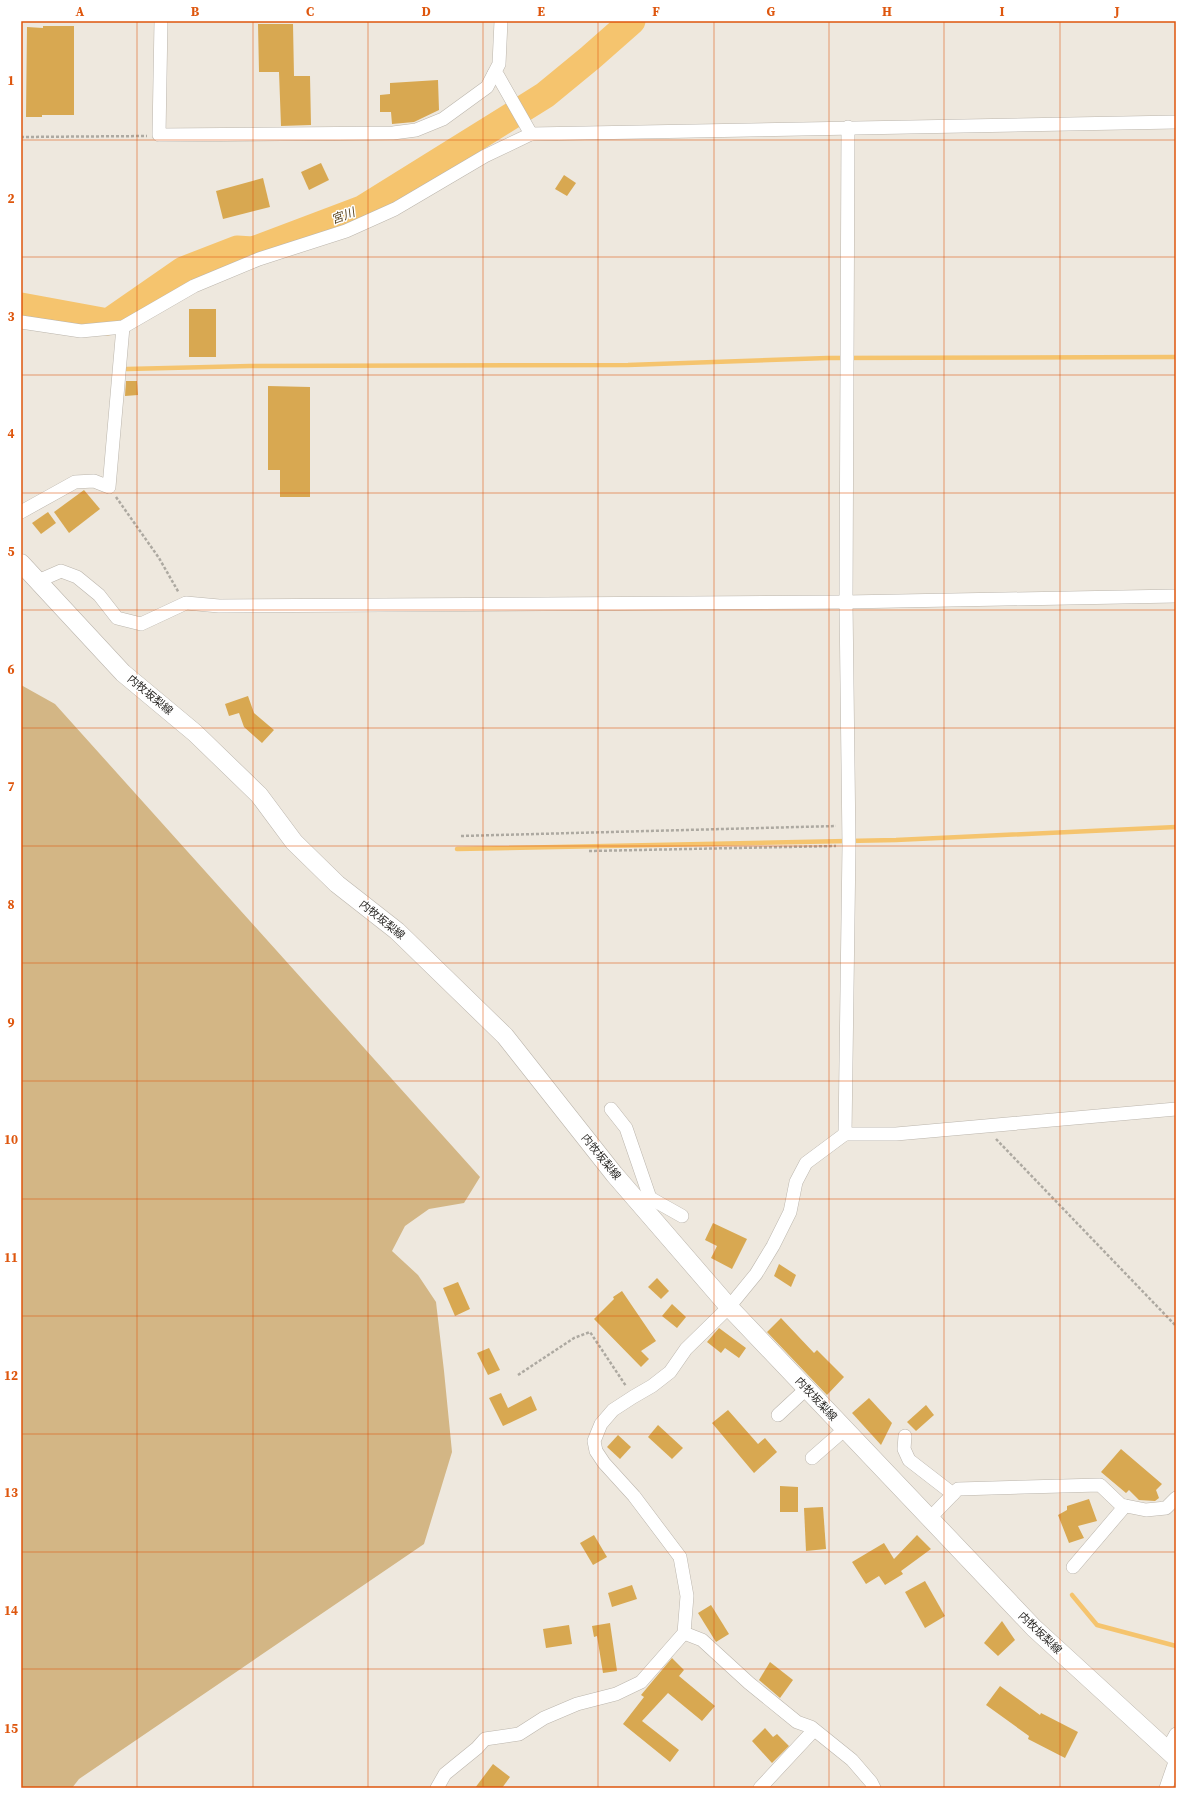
<svg xmlns="http://www.w3.org/2000/svg" width="1197" height="1809" viewBox="0 0 1197 1809" font-family="'Source Serif 4','Noto Sans JP',serif">
<style>
.green{fill:#d3b685}
.lines{fill:none;stroke-linecap:round;stroke-linejoin:round}
.stream{stroke:#f5c46e;stroke-width:4.5}
.river{stroke:#f5c46e;stroke-width:27}
.building{fill:#d8a851}
.street-casing{stroke:#bbb5ac;stroke-width:14}
.secondary-casing{stroke:#bbb5ac;stroke-width:19}
.path{stroke:#ada9a1;stroke-width:2.5;stroke-dasharray:3 2;stroke-linecap:butt}
.street{stroke:#fff;stroke-width:13}
.secondary{stroke:#fff;stroke-width:18}
.grid{fill:none;stroke:#de560d;stroke-width:1;stroke-opacity:0.55}
.labels{text-anchor:middle;dominant-baseline:central;stroke-width:3;stroke-linejoin:round;paint-order:stroke}
.street-label{font-size:11px;fill:#211f1c;stroke:#fff}
.water-label{font-size:12px;font-style:italic;fill:#55401c;stroke:#fff}
.neatline{fill:none;stroke:#de560d;stroke-width:1.5}
.grid-label{font-size:13px;text-anchor:middle;font-weight:bold;fill:#de560d}
</style>
<rect width="100%" height="100%" fill="#eee8de"/>
<path class="green" d="M21 685 55 704 480 1177 464 1203 429 1209 405 1226 392 1251 418 1275 436 1302 444 1371 452 1452 424 1544 79 1779 72 1788H21Z"/>
<g class="lines">
<g class="stream">
<path d="M127 369 250 366 628 365 827 358 1176 357"/>
<path d="M457 849 896 840 1176 827"/>
<path d="M1072 1595 1097 1625 1176 1646"/>
</g>
<path class="river" d="M21 306 108 322 183 270 237 249 253 250 362 209 545 95 590 58 632 21"/>
</g>
<g class="building">
<path d="M258 24H293L294 76H310L311 125 281 126 279 72H259Z"/>
<path d="M43 26H74V115H42V117H26L27 27 43 28Z"/>
<path d="M438 80 439 110 414 122 392 124 391 112H380V95L390 94V83Z"/>
<path d="M321 163 329 180 309 190 301 172Z"/>
<path d="M564 175 576 183 567 196 555 189Z"/>
<path d="M263 178 270 207 223 219 216 191Z"/>
<rect x="189" y="309" width="27" height="48"/>
<path d="M126 381H137L138 395 125 396Z"/>
<path d="M268 386 310 387V497H280V470H268Z"/>
<path d="M84 490 100 509 69 533 54 512Z"/>
<path d="M48 512 56 523 41 534 32 523Z"/>
<path d="M248 696 254 713 274 730 262 743 244 727 239 713 229 716 225 704Z"/>
<path d="M713 1223 747 1239 732 1269 711 1258 717 1246 705 1240Z"/>
<path d="M779 1264 796 1275 791 1287 774 1276Z"/>
<path d="M657 1278 669 1291 661 1299 648 1287Z"/>
<path d="M458 1282 470 1309 455 1316 443 1288Z"/>
<path d="M622 1291 656 1341 641 1351 649 1359 641 1367 594 1319 614 1299 613 1297Z"/>
<path d="M672 1304 686 1317 677 1328 662 1316Z"/>
<path d="M781 1318 814 1353 817 1350 844 1377 827 1395 767 1332Z"/>
<path d="M719 1328 746 1348 739 1358 725 1348 721 1353 707 1342Z"/>
<path d="M489 1348 500 1370 488 1375 477 1353Z"/>
<path d="M501 1393 508 1408 531 1396 537 1410 503 1426 489 1398Z"/>
<path d="M869 1398 892 1423 881 1445 852 1413Z"/>
<path d="M926 1405 934 1415 916 1431 907 1422Z"/>
<path d="M728 1410 758 1444 765 1438 777 1452 754 1473 712 1423Z"/>
<path d="M658 1425 683 1448 672 1459 648 1437Z"/>
<path d="M618 1435 631 1447 620 1459 607 1447Z"/>
<path d="M1121 1449 1162 1484 1156 1490 1159 1498 1155 1501 1139 1500 1129 1490 1126 1493 1101 1472Z"/>
<path d="M780 1486 798 1487V1512H780Z"/>
<path d="M1089 1499 1097 1521 1078 1526 1084 1538 1069 1543 1058 1515 1067 1510V1506Z"/>
<path d="M823 1507 826 1549 806 1551 804 1508Z"/>
<path d="M594 1535 607 1557 593 1565 580 1543Z"/>
<path d="M917 1535 931 1549 901 1571 903 1574 885 1585 879 1576 866 1584 852 1562 884 1543 894 1559Z"/>
<path d="M925 1581 945 1616 925 1628 905 1592Z"/>
<path d="M632 1585 637 1599 612 1607 608 1593Z"/>
<path d="M711 1605 729 1634 716 1642 698 1613Z"/>
<path d="M1002 1621 1015 1640 998 1656 984 1643Z"/>
<path d="M610 1623 617 1671 603 1673 597 1636 594 1637 592 1626Z"/>
<path d="M569 1625 572 1644 546 1648 543 1629Z"/>
<path d="M672 1658 684 1670 679 1676 715 1706 702 1721 668 1693 642 1721 679 1750 670 1762 623 1724 644 1697 641 1695Z"/>
<path d="M770 1662 793 1680 780 1698 759 1680Z"/>
<path d="M1000 1686 1040 1715 1041 1713 1078 1732 1065 1758 1028 1739 1029 1736 986 1705Z"/>
<path d="M765 1728 773 1737 777 1734 789 1746 772 1763 752 1741Z"/>
<path d="M493 1764 510 1777 502 1788H475Z"/>
</g>
<g class="lines">
<defs>
<g id="street">
<path d="M161 21 159 135 393 133 416 130 443 119 487 87 499 64 501 21"/>
<path d="M494 74 498 76 531 134"/>
<path d="M848 127 846 602 849 846 845 1134H896L1176 1109"/>
<path d="M21 322 81 331 123 327 194 286 259 259 346 231 395 209 485 156 531 134 1176 122"/>
<path d="M21 512 75 482 94 481 109 487 123 327"/>
<path d="M38 581 61 571 77 577 99 595 117 618 141 624 186 603 219 606 846 602 1176 596"/>
<path d="M611 1109 626 1128 650 1198 641 1206"/>
<path d="M650 1198 682 1216"/>
<path d="M778 1415 806 1389"/>
<path d="M905 1436 904 1449 909 1460 953 1494"/>
<path d="M812 1458 844 1430"/>
<path d="M929 1519 958 1489 1100 1485 1121 1505 1146 1510 1166 1508 1176 1498"/>
<path d="M1073 1567 1125 1506"/>
<path d="M684 1633 702 1640 749 1683 797 1722 811 1727 852 1760 871 1782 874 1788"/>
<path d="M1167 1750 1176 1734"/>
<path d="M437 1788 445 1774 477 1748 485 1739 519 1734 544 1718 577 1704 616 1694 641 1682 684 1633 687 1596 680 1557 634 1496 604 1463 596 1451 594 1441 601 1424 613 1410 633 1397 652 1386 670 1372 686 1349 729 1307 756 1274 773 1246 790 1212 796 1182 806 1163 845 1134"/>
<path d="M760 1788 814 1730"/>
<path d="M1166 1788 1176 1759"/>
</g>
<path id="secondary" d="M21 563 123 673 195 733 259 795 294 842 337 884 397 931 505 1036 614 1174 729 1307 1034 1628 1176 1758"/>
</defs>
<use href="#street" class="street-casing"/>
<use href="#secondary" class="secondary-casing"/>
<g class="path">
<path d="M21 137 147 136"/>
<path d="M116 497 159 558 179 593"/>
<path d="M461 836 836 826"/>
<path d="M589 851 836 846"/>
<path d="M996 1139 1176 1326"/>
<path d="M518 1375 574 1338 590 1332 626 1386"/>
</g>
<use href="#street" class="street"/>
<use href="#secondary" class="secondary"/>
</g>
<path class="grid" d="M137 21V1788M253 21V1788M368 21V1788M483 21V1788M598 21V1788M714 21V1788M829 21V1788M944 21V1788M1060 21V1788M21 140H1176M21 257H1176M21 375H1176M21 493H1176M21 610H1176M21 728H1176M21 846H1176M21 963H1176M21 1081H1176M21 1199H1176M21 1316H1176M21 1434H1176M21 1552H1176M21 1669H1176"/>
<g class="labels">
<g class="street-label">
<text transform="translate(150 695) rotate(40)">内牧坂梨線</text>
<text transform="translate(382 920) rotate(39)">内牧坂梨線</text>
<text transform="translate(601 1157) rotate(51)">内牧坂梨線</text>
<text transform="translate(816 1399) rotate(47)">内牧坂梨線</text>
<text transform="translate(1040 1633) rotate(44)">内牧坂梨線</text>
</g>
<g class="water-label">
<text transform="translate(343 216) rotate(-21)">宮川</text>
</g>
</g>
<rect width="1197" height="1809" fill="none" stroke="#ffffff" stroke-width="44"/>
<rect x="22" y="22" width="1153" height="1765" class="neatline"/>
<g class="grid-label">
<text x="80" y="16">A</text>
<text x="195" y="16">B</text>
<text x="310" y="16">C</text>
<text x="426" y="16">D</text>
<text x="541" y="16">E</text>
<text x="656" y="16">F</text>
<text x="771" y="16">G</text>
<text x="887" y="16">H</text>
<text x="1002" y="16">I</text>
<text x="1117" y="16">J</text>
<text x="11" y="85">1</text>
<text x="11" y="203">2</text>
<text x="11" y="321">3</text>
<text x="11" y="438">4</text>
<text x="11" y="556">5</text>
<text x="11" y="674">6</text>
<text x="11" y="791">7</text>
<text x="11" y="909">8</text>
<text x="11" y="1027">9</text>
<text x="11" y="1144">10</text>
<text x="11" y="1262">11</text>
<text x="11" y="1380">12</text>
<text x="11" y="1497">13</text>
<text x="11" y="1615">14</text>
<text x="11" y="1733">15</text>
</g>
</svg>
